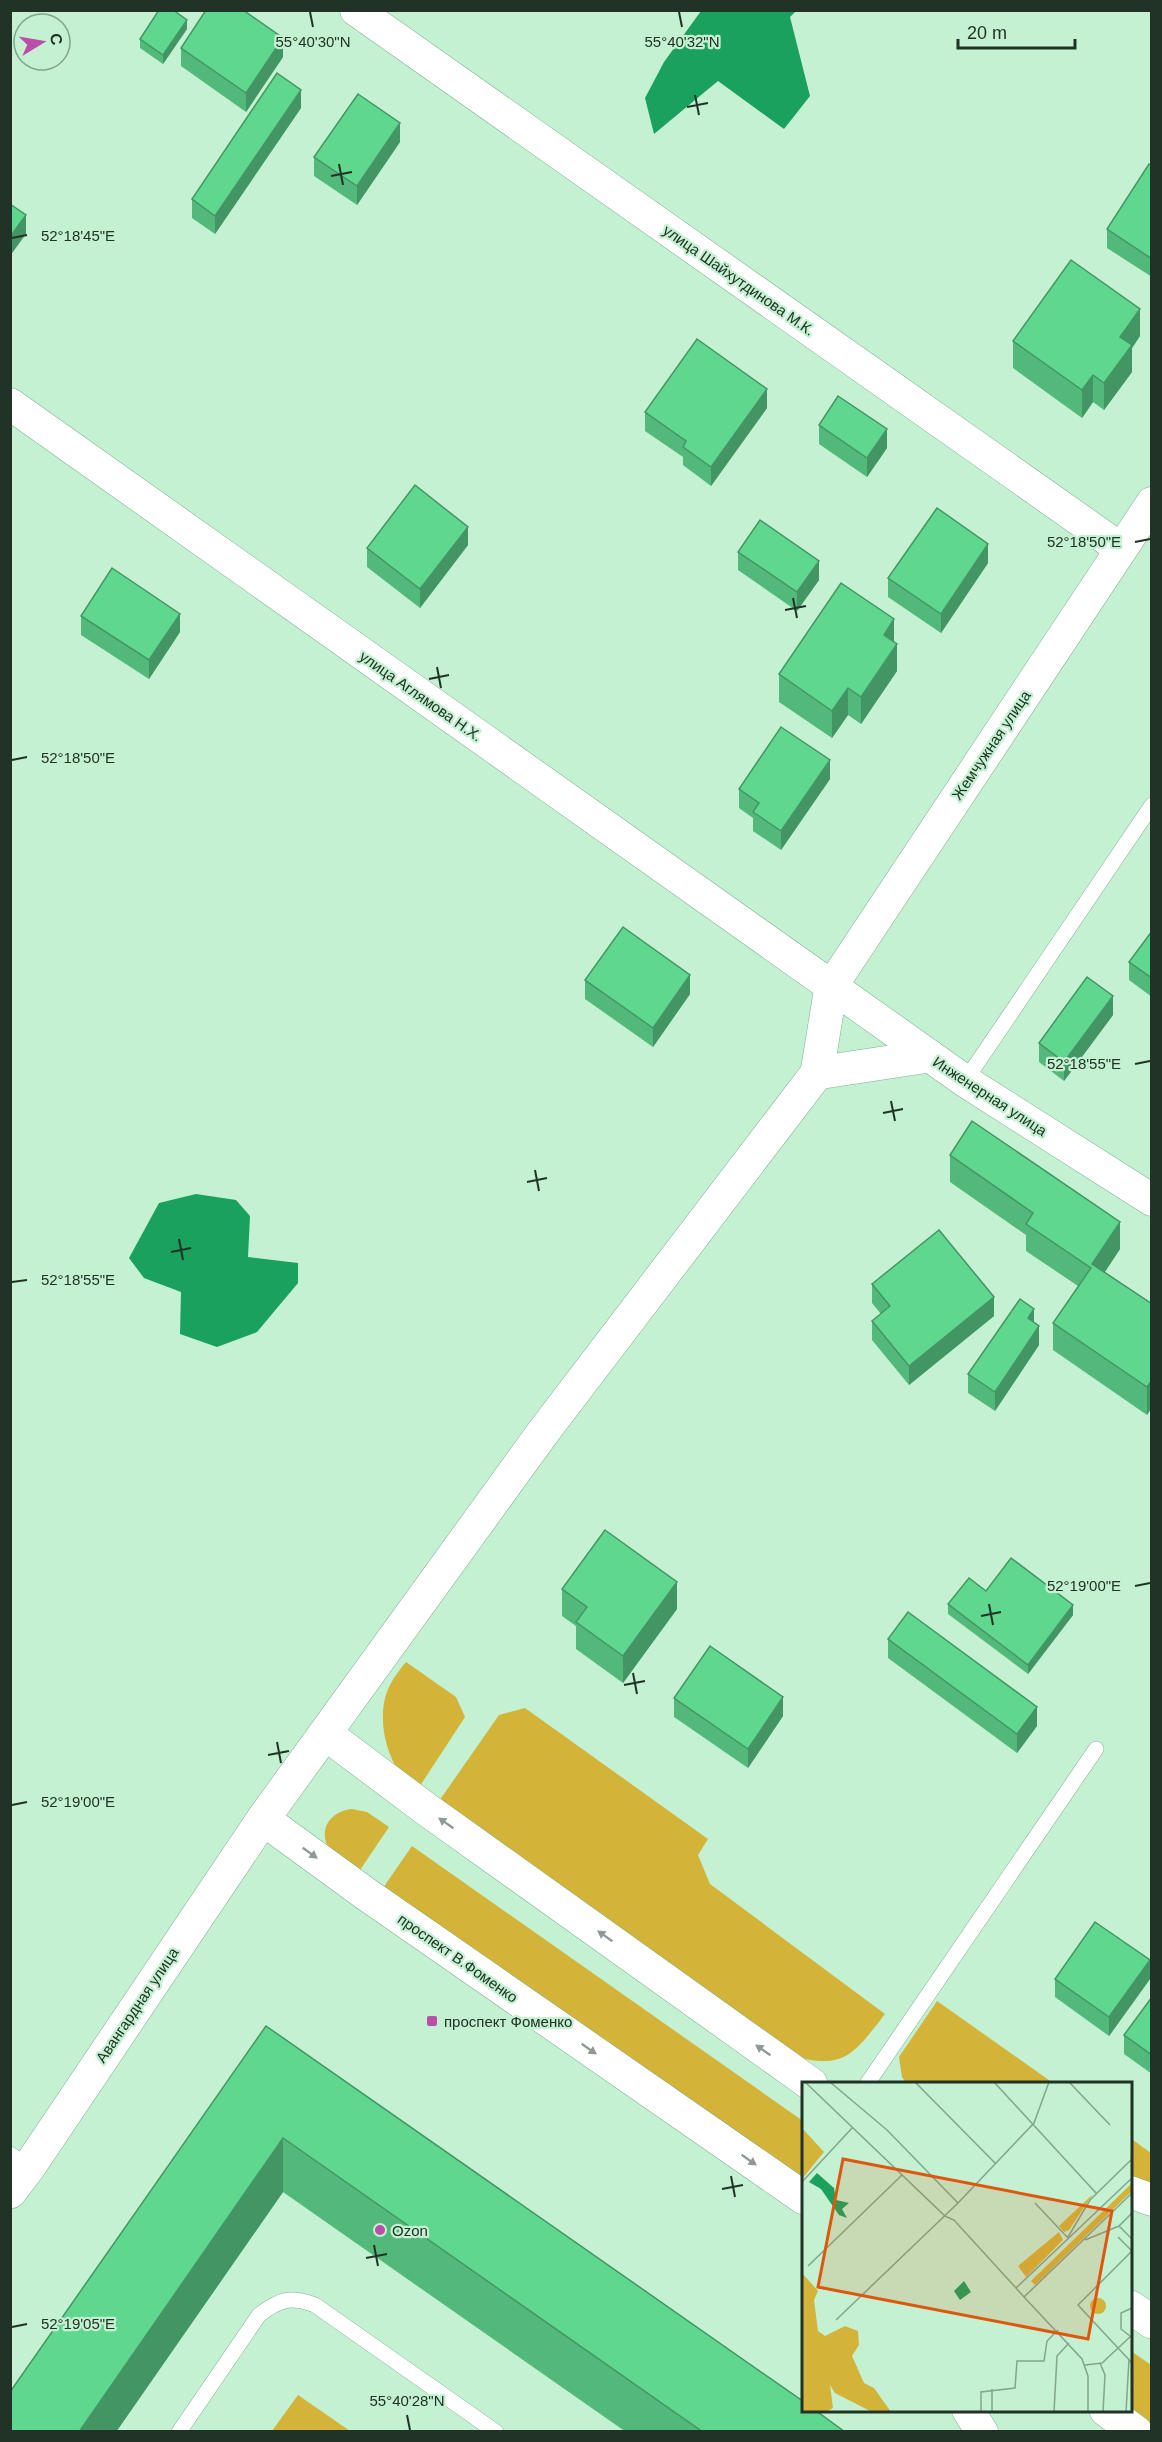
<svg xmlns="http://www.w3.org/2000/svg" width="1162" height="2442" viewBox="0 0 1162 2442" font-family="Helvetica,sans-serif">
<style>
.green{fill:#d3b439}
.water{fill:#1aa15d}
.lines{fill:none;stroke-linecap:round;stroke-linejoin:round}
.lane-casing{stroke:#82ae90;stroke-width:16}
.street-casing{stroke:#82ae90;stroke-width:33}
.secondary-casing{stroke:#82ae90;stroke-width:34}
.lane{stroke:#fff;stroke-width:15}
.street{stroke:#fff;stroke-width:32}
.secondary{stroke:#fff;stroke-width:33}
.wall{fill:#53b97b}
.shaded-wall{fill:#439664}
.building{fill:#60d78f;stroke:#439664;stroke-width:1.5}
.oneway{fill:#909992}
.ticks{fill:none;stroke:#213326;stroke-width:2}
.poi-dot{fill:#bd4daa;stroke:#c3f1d1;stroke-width:2}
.labels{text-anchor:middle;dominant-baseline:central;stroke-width:4.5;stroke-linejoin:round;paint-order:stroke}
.street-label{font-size:15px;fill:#213326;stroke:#c3f1d1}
.poi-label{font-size:15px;fill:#213326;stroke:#c3f1d1;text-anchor:start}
.inset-road{fill:none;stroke:#82a58d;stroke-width:1.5}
.view{fill:#de570d;fill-opacity:0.15;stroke:#de570d;stroke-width:3}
.inset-edge{fill:none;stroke:#213326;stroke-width:3}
.ticks-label{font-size:15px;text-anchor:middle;fill:#213326;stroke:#c3f1d1;stroke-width:4.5;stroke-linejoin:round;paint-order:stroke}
</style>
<rect width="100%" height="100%" fill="#c3f1d1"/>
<g class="green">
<path d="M406 1662 456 1697 465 1717 416 1792C411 1785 403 1778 398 1770 383 1747 377 1710 390 1685 394 1677 400 1669 406 1662Z"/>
<path d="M525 1708 708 1839 698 1855 710 1884 885 2014C853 2055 844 2071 789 2055L437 1804 499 1715Z"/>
<path d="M352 1809 367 1812 389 1827 358 1873C349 1866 337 1859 331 1851 316 1831 330 1811 352 1809Z"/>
<path d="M412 1846 803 2121V2183L383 1888Z"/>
<path d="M937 2001 1053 2083H906L902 2077 899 2057Z"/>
<path d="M1130 2138 1151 2153V2190L1131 2181Z"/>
<path d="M1131 2351 1151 2365V2427L1128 2411 1130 2410Z"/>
<path d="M298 2395 350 2431H272Z"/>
</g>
<g class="water">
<path d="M701 11H796L790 17 810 96 784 129 718 81 654 134 645 98 664 62Z"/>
<path d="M196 1194 236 1200 250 1216 248 1257 298 1263V1283L257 1332 217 1347 180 1334 181 1292 144 1278 129 1258 159 1203Z"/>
</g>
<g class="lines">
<defs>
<g id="lane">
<path d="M965 1081 1152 805"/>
<path d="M867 2084 1096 1749"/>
<path d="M10 2154 29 2167"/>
<path d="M179 2432 259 2315C280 2299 290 2296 315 2305L496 2432"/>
</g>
<g id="street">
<path d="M356 10 1121 549"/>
<path d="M10 404 965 1081 1152 1200"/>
<path d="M831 987 1152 503"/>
<path d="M1130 2192 1152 2200"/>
<path d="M968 2410 982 2432"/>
</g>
<g id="secondary">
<path d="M817 1073 929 1056"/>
<path d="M326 1734 426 1809 811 2084"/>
<path d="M263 1819 366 1894 804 2198"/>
<path d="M10 2192 29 2167 263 1819 544 1431 817 1073 831 987"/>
<path d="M1130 2307 1152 2322"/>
<path d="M1106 2410 1136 2432"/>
</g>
</defs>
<use href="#lane" class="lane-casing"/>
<use href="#street" class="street-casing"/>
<use href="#secondary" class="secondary-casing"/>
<use href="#lane" class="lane"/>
<use href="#street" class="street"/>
<use href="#secondary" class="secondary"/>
</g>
<g class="wall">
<path d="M187 29 163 64 140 48V39Z"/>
<path d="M181 48 283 57 246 112 181 66Z"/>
<path d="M301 108 215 234 192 218V199Z"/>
<path d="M400 142 357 205 314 176V157Z"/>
<path d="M1152 166V277L1107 248V229Z"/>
<path d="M1140 336 1132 348V372L1104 410 1093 402 1082 418 1013 368V341Z"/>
<path d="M767 408 711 486 683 465V457L645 431V412Z"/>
<path d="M819 425 887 448 867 477 819 444Z"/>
<path d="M468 545 420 608 367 567V548Z"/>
<path d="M738 552 819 580 797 611 738 570Z"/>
<path d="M988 563 941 633 888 597V578Z"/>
<path d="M81 616 180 632 149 679 81 635Z"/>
<path d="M894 642 897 671 861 724 848 715 832 738 779 702V674Z"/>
<path d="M830 779 781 850 753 831V818L739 808V789Z"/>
<path d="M1152 931V997L1129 980V962Z"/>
<path d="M585 980 690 994 653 1047 585 999Z"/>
<path d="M1113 1015 1064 1081 1039 1062V1043Z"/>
<path d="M950 1155 1120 1249 1105 1272 1152 1304V1407L1147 1415 1053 1350V1323L1078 1286 1026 1251V1235L950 1182Z"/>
<path d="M872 1284 994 1316 909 1385 872 1340V1321L881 1314 872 1303Z"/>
<path d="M1034 1323 1039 1345 995 1411 968 1393V1374Z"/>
<path d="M562 1589 677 1609 623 1683 576 1649V1626L562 1616Z"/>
<path d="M986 1591 1073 1615 1028 1674 948 1614V1604Z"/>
<path d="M888 1639 1037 1726 1017 1753 888 1658Z"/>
<path d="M674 1698 783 1716 748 1768 674 1717Z"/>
<path d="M1055 1979H1150L1109 2036 1055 1997Z"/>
<path d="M1152 1997V2074L1124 2054V2035Z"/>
<path d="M266 2026 845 2432H626L283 2192 116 2432H10Z"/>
</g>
<g class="shaded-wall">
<path d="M187 20V29L163 64V55Z"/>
<path d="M283 38V57L246 112V93Z"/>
<path d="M301 90V108L215 234V216Z"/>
<path d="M400 123V142L357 205V186Z"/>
<path d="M26 215V234L10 256V237Z"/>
<path d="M1140 309V336L1132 348V372L1104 410V383L1120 337Z"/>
<path d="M1093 375V402L1082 418V390Z"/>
<path d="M767 389V408L711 486V467Z"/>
<path d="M887 429V448L867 477V458Z"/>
<path d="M468 527V545L420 608V589Z"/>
<path d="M988 544V563L941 633V614Z"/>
<path d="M819 561V580L797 611V592Z"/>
<path d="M180 614V632L149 679V660Z"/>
<path d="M894 619V646L884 635Z"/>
<path d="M897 644V671L861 724V697Z"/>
<path d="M848 688V715L832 738V711Z"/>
<path d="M830 760V779L781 850V831Z"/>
<path d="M690 975V994L653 1047V1028Z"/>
<path d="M1113 996V1015L1064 1081V1062Z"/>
<path d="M1120 1222V1249L1092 1291V1264Z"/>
<path d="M994 1297V1316L909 1385V1366Z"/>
<path d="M1034 1309V1327L1028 1318Z"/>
<path d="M1039 1326V1345L995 1411V1392Z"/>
<path d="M1152 1380V1407L1147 1415V1387Z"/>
<path d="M677 1582V1609L623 1683V1656Z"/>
<path d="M1073 1605V1615L1028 1674V1665Z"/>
<path d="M783 1697V1716L748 1768V1749Z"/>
<path d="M1037 1707V1726L1017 1753V1734Z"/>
<path d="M1150 1960V1979L1109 2036V2017Z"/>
<path d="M283 2138V2192L116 2432H79Z"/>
</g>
<g class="building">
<path d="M159 10H173L187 20 163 55 140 39Z"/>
<path d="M206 10H243L283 38 246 93 181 48Z"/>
<path d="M277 73 301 90 215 216 192 199Z"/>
<path d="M358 94 400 123 357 186 314 157Z"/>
<path d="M1149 164 1152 166V259L1107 229Z"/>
<path d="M10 204 26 215 10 237Z"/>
<path d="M1071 260 1140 309 1120 337 1132 345 1104 383 1093 375 1082 390 1013 341Z"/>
<path d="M697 339 767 389 711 467 683 447 686 441 645 412Z"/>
<path d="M838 396 887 429 867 458 819 425Z"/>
<path d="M415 485 468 527 420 589 367 548Z"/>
<path d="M937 508 988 544 941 614 888 578Z"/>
<path d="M760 520 819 561 797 592 738 552Z"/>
<path d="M112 568 180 614 149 660 81 616Z"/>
<path d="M841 583 894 619 884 635 897 644 861 697 848 688 832 711 779 674Z"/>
<path d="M781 727 830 760 781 831 753 812 759 803 739 789Z"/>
<path d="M623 927 690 975 653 1028 585 980Z"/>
<path d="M1152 931V978L1129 962Z"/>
<path d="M1087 977 1113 996 1064 1062 1039 1043Z"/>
<path d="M972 1121 1120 1222 1092 1264 1152 1304V1380L1147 1387 1053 1323 1091 1268 1026 1224 1033 1213 950 1155Z"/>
<path d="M939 1230 994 1297 909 1366 872 1321 890 1306 872 1284Z"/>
<path d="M1020 1299 1034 1309 1028 1318 1039 1326 995 1392 968 1374Z"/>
<path d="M605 1530 677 1582 623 1656 576 1622 587 1607 562 1589Z"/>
<path d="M1011 1558 1073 1605 1028 1665 948 1604 969 1578 986 1591Z"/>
<path d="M908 1612 1037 1707 1017 1734 888 1639Z"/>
<path d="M710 1646 783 1697 748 1749 674 1698Z"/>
<path d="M1095 1922 1150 1960 1109 2017 1055 1979Z"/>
<path d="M1152 1997V2055L1124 2035Z"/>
<path d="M266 2026 804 2402V2410H815L845 2432H703L283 2138 79 2432H10V2392Z"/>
</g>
<defs><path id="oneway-solid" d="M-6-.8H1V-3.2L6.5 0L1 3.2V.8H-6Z" transform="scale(1.5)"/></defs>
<g class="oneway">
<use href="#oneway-solid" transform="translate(446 1823) rotate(-145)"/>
<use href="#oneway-solid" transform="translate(310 1853) rotate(36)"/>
<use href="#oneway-solid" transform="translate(605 1936) rotate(-145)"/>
<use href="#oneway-solid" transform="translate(589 2049) rotate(35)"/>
<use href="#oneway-solid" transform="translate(763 2050) rotate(-145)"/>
<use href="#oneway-solid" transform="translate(749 2160) rotate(35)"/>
</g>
<path class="ticks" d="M310 12 313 27M679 12 682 27M695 95 699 115M687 107 708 103M339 164 343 185M331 176 352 172M12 238 27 235M1135 542 1150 539M793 598 797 618M785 610 806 606M437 667 441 688M429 679 449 675M12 760 27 757M1135 1064 1150 1061M891 1101 895 1121M883 1113 903 1109M535 1170 539 1191M527 1182 547 1178M179 1239 183 1260M171 1252 191 1248M12 1282 27 1280M1135 1586 1150 1583M989 1604 993 1625M981 1616 1001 1612M633 1673 637 1694M624 1685 645 1681M277 1742 281 1763M268 1755 289 1751M12 1805 27 1802M731 2176 735 2197M722 2189 743 2185M374 2245 378 2266M366 2258 387 2254M12 2327 27 2324M407 2415 410 2430"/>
<g class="poi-dot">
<rect x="426" y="2015" width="12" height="12" rx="3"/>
<circle cx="380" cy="2230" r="6"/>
</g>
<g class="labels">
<g class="street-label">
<text transform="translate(739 280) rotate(35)">улица Шайхутдинова М.К.</text>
<text transform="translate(421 696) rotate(35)">улица Аглямова Н.Х.</text>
<text transform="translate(991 745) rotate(-56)">Жемчужная улица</text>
<text transform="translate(990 1096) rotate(33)">Инженерная улица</text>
<text transform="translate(458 1958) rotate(35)">проспект В.Фоменко</text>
<text transform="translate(137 2005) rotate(-56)">Авангардная улица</text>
</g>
<g class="poi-label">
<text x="444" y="2021">проспект Фоменко</text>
<text x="392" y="2230">Ozon</text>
</g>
</g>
<g transform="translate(802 2082)">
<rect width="330" height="330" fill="#c3f1d1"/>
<path d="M0 46 22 70 0 97ZM330 101V109L233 203 229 199ZM291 112 267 148 262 150 257 144ZM257 150 261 158 224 195 216 184ZM0 191 16 209 12 218 16 249 23 254 43 244 56 249 57 263 50 274 62 301 72 306 89 330H70L33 311 28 303 31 326 24 330H0ZM288 224a8 8 0 1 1 16 0a8 8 0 1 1-16 0Z" fill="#d3b439"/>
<path d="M15 91 32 106 34 118 47 121 40 127 45 136 37 133 19 107 7 100ZM162 199 169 210 158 218 152 209Z" fill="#1aa15d"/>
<path class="inset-road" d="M3 0 143 134 152 138 214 206M28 0 85 48 156 121M113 0 194 82M192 0 294 111M267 0 308 43M330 96 214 206 222 215 330 111M0 100 51 45M233 121 266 156M317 144 330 157M266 155 288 118 330 77M316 155 330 169M283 158 317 144 330 131M330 169 276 223 330 281M6 184 100 93M222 215 280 277 286 294V330M34 238 156 121 232 41 247 0M328 254 319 247V231L330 226M298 281 303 293 301 330M283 283 300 281 329 254M179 330V310L213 306 215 279H242L245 259 256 248M190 330V307M252 330 255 274 267 261M324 330 327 277"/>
<path class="view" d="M41 77 310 129 286 257 16 205Z"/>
<rect width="330" height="330" class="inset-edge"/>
</g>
<g class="ticks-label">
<text x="313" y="47">55°40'30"N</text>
<text x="682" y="47">55°40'32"N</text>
<text x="78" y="241">52°18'45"E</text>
<text x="1084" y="547">52°18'50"E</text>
<text x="78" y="763">52°18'50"E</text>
<text x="1084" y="1069">52°18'55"E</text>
<text x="78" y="1285">52°18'55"E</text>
<text x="1084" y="1591">52°19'00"E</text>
<text x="78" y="1807">52°19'00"E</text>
<text x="78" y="2329">52°19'05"E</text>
<text x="407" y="2406">55°40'28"N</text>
</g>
<rect width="1162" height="2442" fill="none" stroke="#213326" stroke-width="24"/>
<g transform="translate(42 42) rotate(79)"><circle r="28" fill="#c3f1d1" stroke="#82a58d" stroke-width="1.5"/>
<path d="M0-4.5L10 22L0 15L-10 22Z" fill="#bd4daa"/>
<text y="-9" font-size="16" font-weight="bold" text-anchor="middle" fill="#213326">С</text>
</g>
<path d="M958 39v9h117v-9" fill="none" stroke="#213326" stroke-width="3"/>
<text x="967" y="39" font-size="18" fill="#213326" stroke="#c3f1d1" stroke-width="4.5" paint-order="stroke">20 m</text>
</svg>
